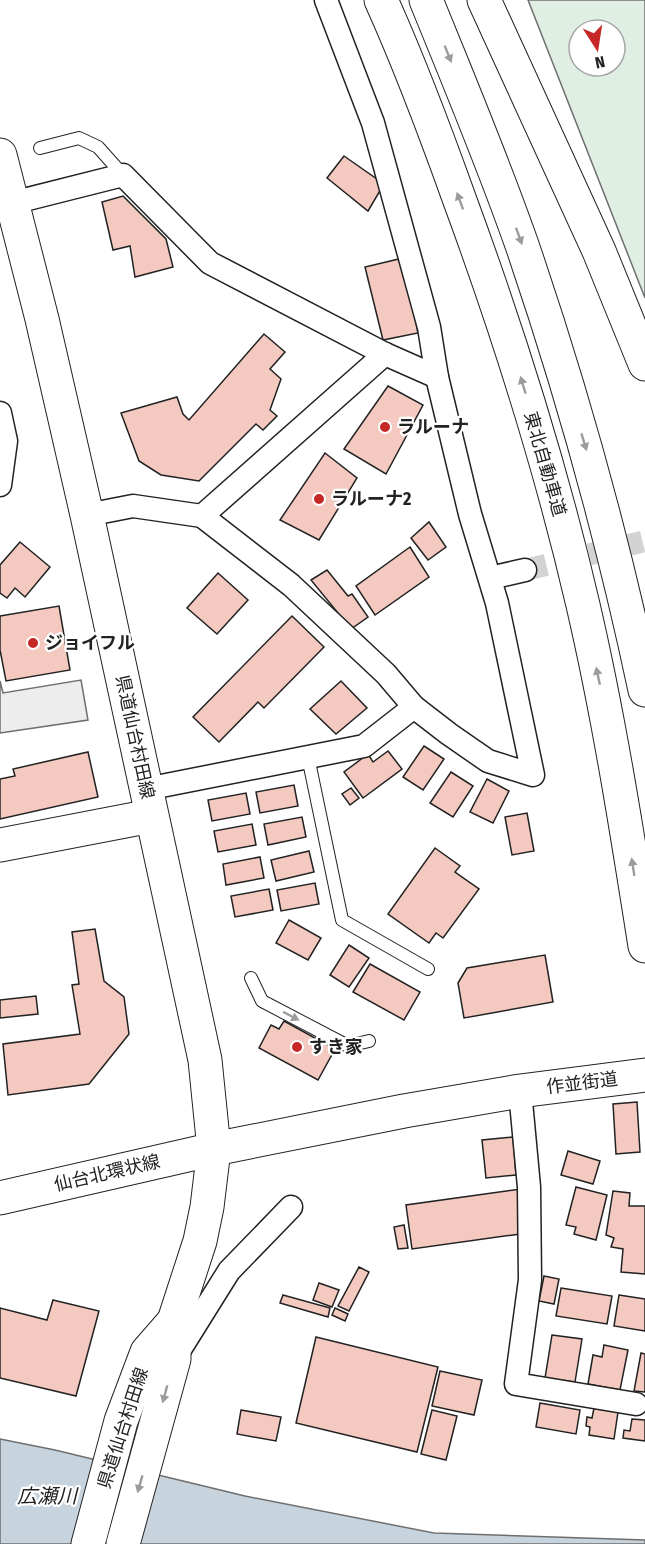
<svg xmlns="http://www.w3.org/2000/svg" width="645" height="1544" viewBox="0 0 645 1544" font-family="'Fira Sans Condensed','Noto Sans JP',sans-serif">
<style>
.green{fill:#e0efe3;stroke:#6f6f6f;stroke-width:1.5;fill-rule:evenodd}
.parking{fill:#ededed;stroke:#6f6f6f;stroke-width:1.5}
.water{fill:#c7d3dd;stroke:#6f6f6f;stroke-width:1.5}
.building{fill:#f3c9c0;stroke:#222;stroke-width:1.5}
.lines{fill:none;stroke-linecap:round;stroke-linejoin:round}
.street-tunnel{stroke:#d3d3d3;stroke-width:22;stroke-dasharray:22 11;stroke-linecap:butt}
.lane-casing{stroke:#222;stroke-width:14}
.street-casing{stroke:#222;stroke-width:25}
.secondary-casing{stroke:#222;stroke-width:35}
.primary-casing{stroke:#222;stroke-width:35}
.highway-casing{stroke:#222;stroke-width:35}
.lane{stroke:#fff;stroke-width:12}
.street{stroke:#fff;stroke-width:22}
.secondary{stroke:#fff;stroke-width:33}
.primary{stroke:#fff;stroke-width:33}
.highway{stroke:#fff;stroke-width:33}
.oneway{fill:#9c9c9c}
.poi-dot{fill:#c62828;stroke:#fff;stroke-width:2}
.labels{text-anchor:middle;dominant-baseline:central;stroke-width:4.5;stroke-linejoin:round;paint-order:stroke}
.poi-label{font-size:18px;font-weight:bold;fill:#222;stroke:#fff;text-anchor:start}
.street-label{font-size:18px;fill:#222;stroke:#fff}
.water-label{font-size:20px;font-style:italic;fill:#222;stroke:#fff}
</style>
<rect width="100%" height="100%" fill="#fff"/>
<path class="green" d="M528 0H645V298ZM579 30H615V66H579Z"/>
<path class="parking" d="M81 680 88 720 0 733V681L3 693Z"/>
<path class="water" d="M0 1439 55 1450 245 1496 434 1533 645 1540V1544H0Z"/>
<g class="building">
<path d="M344 156 384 184 368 211 327 178Z"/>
<path d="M123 196 166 239 173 267 135 277 130 246 113 250 102 202Z"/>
<path d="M403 258 418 333 383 340 365 267Z"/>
<path d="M264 334 285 352 270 369 281 379 270 410 277 416 263 430 256 424 199 481 161 475 139 461 121 413 177 397 183 414 189 420Z"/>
<path d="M388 386 423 405 386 474 344 449Z"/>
<path d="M325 453 357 478 319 540 280 520Z"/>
<path d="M429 522 446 547 428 560 411 538Z"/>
<path d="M20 542 50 567 25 597 15 588 7 598 0 593V565Z"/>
<path d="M410 547 429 577 375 615 356 586Z"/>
<path d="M327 570 348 596 352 594 368 617 351 629 311 580Z"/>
<path d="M218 573 248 600 217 634 187 608Z"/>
<path d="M59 606 70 670 6 681 0 650V616Z"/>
<path d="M292 616 324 647 264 708 258 702 219 742 193 717Z"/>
<path d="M341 681 367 708 336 734 310 709Z"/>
<path d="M424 746 444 759 423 790 403 777Z"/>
<path d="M388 751 402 769 363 798 344 772 368 754 373 762Z"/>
<path d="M88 752 98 797 0 819V779L15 776 13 769Z"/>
<path d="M451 772 473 786 453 817 430 803Z"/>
<path d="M487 779 509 791 493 823 470 812Z"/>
<path d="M294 785 298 806 260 813 256 792Z"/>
<path d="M351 788 359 798 350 805 342 794Z"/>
<path d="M246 793 250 814 212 821 208 800Z"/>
<path d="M527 813 534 851 512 855 505 817Z"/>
<path d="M302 817 306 837 268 845 264 824Z"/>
<path d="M252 824 256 845 218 852 214 831Z"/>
<path d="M435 848 460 866 455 872 479 889 443 938 436 933 429 943 388 914Z"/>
<path d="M309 851 314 872 276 881 271 860Z"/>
<path d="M260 857 264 878 226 885 223 864Z"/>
<path d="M315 883 319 904 281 911 277 890Z"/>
<path d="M269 889 273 910 235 917 231 896Z"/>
<path d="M289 920 321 938 308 960 276 943Z"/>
<path d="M95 929 104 981 124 997 129 1034 89 1084 8 1095 3 1044 80 1034 72 985 79 984 72 932Z"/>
<path d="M349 945 369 958 349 987 330 975Z"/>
<path d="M545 955 553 1002 464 1018 458 983 467 968Z"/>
<path d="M370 964 420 992 404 1020 353 992Z"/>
<path d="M36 996 38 1014 0 1018V1000Z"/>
<path d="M284 1021 335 1049 318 1080 259 1048 271 1025 279 1029Z"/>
<path d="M637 1102 640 1152 616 1154 613 1104Z"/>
<path d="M513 1137 516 1175 486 1178 482 1140Z"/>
<path d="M568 1151 600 1161 593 1184 561 1175Z"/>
<path d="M576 1187 607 1195 596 1240 574 1234 576 1227 566 1225Z"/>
<path d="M521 1189 527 1233 412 1249 406 1205Z"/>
<path d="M613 1191 630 1193 629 1206H645V1274L621 1272 623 1249 611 1247 614 1238 606 1235Z"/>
<path d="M404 1225 408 1248 398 1249 394 1227Z"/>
<path d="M359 1267 369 1272 349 1311 338 1306Z"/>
<path d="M544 1276 559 1279 554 1304 539 1301Z"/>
<path d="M319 1283 339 1290 332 1307 313 1300Z"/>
<path d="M561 1288 612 1296 607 1324 556 1316Z"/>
<path d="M283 1295 330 1308 328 1317 280 1303Z"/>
<path d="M619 1295 645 1299V1331L614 1326Z"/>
<path d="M53 1300 99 1311 76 1396 0 1378V1308L47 1320Z"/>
<path d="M335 1308 348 1314 345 1321 332 1315Z"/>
<path d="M552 1335 582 1339 575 1382 545 1378Z"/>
<path d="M316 1337 438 1367 417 1452 296 1423Z"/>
<path d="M604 1345 628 1350 620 1390 588 1384 593 1355 602 1357Z"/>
<path d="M641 1353 645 1354V1392L634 1391Z"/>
<path d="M440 1371 482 1380 474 1415 432 1406Z"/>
<path d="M540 1403 580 1410 576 1434 536 1427Z"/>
<path d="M594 1408 618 1412 614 1439 589 1435 590 1427 586 1426 587 1417 592 1418Z"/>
<path d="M241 1410 281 1417 276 1441 237 1434Z"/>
<path d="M432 1410 457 1416 446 1460 421 1454Z"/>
<path d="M632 1419 645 1420V1441L623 1438 624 1430 630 1431Z"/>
</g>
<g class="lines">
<path class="street-tunnel" d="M525 570 645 541"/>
<defs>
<g id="lane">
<path d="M40 148 79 138 98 147 123 175"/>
<path d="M308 757 342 920 428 969"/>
<path d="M251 978 262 1001 348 1046 369 1041"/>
</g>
<g id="street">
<path d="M0 206 123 175 210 263 385 354 437 377"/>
<path d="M0 413 6 441 0 485"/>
<path d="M87 515 133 506 202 516 385 354"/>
<path d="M202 516 291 585 386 674 414 707 449 734 488 761 533 775 497 603 470 514 437 377 429 327 373 123 326 0"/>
<path d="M490 578 525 570"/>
<path d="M146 789 364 746 414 707"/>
<path d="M520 1091 529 1187 530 1280 516 1384 636 1404"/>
<path d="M174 1359 229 1271 291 1207"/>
</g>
<g id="secondary">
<path d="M484 0 599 251 645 364"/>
<path d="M0 845 151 816"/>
<path d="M214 1149 404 1111 520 1091 645 1075"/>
</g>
<g id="primary">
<path d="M0 155 42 319 87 515 205 1060 214 1149 207 1207 200 1241 174 1321V1359L123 1544"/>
<path d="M0 1198 214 1149"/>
<path d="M88 1544 121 1421 147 1352 174 1321"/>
</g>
<g id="highway">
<path d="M381 0C410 64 435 131 459 198 508 331 551 467 583 605 609 717 627 832 645 946"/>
<path d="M426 0C459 81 493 162 522 245 572 391 613 539 645 690"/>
</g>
</defs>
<use href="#lane" class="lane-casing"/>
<use href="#street" class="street-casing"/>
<use href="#secondary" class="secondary-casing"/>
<use href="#primary" class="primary-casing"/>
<use href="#highway" class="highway-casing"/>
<use href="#lane" class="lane"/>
<use href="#street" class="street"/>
<use href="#secondary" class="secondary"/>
<use href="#primary" class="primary"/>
<use href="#highway" class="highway"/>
</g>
<defs><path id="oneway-solid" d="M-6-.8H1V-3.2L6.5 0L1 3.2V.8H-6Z" transform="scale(1.5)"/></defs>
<g class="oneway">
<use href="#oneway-solid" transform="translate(448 54) rotate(68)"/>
<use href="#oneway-solid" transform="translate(460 201) rotate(-110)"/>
<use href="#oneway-solid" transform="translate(519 236) rotate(70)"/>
<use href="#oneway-solid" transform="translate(523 385) rotate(-107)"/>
<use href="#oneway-solid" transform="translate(584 442) rotate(73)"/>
<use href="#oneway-solid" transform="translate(598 676) rotate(-102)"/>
<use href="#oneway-solid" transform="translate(633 867) rotate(-99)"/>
<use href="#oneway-solid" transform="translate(291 1016) rotate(28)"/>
<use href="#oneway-solid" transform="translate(165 1394) rotate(105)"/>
<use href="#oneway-solid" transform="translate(140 1484) rotate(106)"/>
</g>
<g class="poi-dot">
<circle cx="385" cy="427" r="6"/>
<circle cx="319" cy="499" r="6"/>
<circle cx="33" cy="643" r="6"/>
<circle cx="297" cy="1047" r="6"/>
</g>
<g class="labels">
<g class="poi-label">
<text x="397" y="427">ラルーナ</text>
<text x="331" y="499">ラルーナ2</text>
<text x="45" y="643">ジョイフル</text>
<text x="309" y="1047">すき家</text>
</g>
<g class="street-label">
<text transform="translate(545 464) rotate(74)">東北自動車道</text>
<text transform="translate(135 737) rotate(78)">県道仙台村田線</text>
<text transform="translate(582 1083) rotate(-7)">作並街道</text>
<text transform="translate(107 1173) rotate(-13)">仙台北環状線</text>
<text transform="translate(123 1428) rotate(-72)">県道仙台村田線</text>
</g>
<g class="water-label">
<text x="47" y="1496">広瀬川</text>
</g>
</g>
<g transform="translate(597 48) rotate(168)"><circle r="28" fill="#ffffff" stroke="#a7a7a7" stroke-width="1.5"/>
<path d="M0-4.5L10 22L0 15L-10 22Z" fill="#c62828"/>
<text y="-9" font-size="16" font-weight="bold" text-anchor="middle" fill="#222222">N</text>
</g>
</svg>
